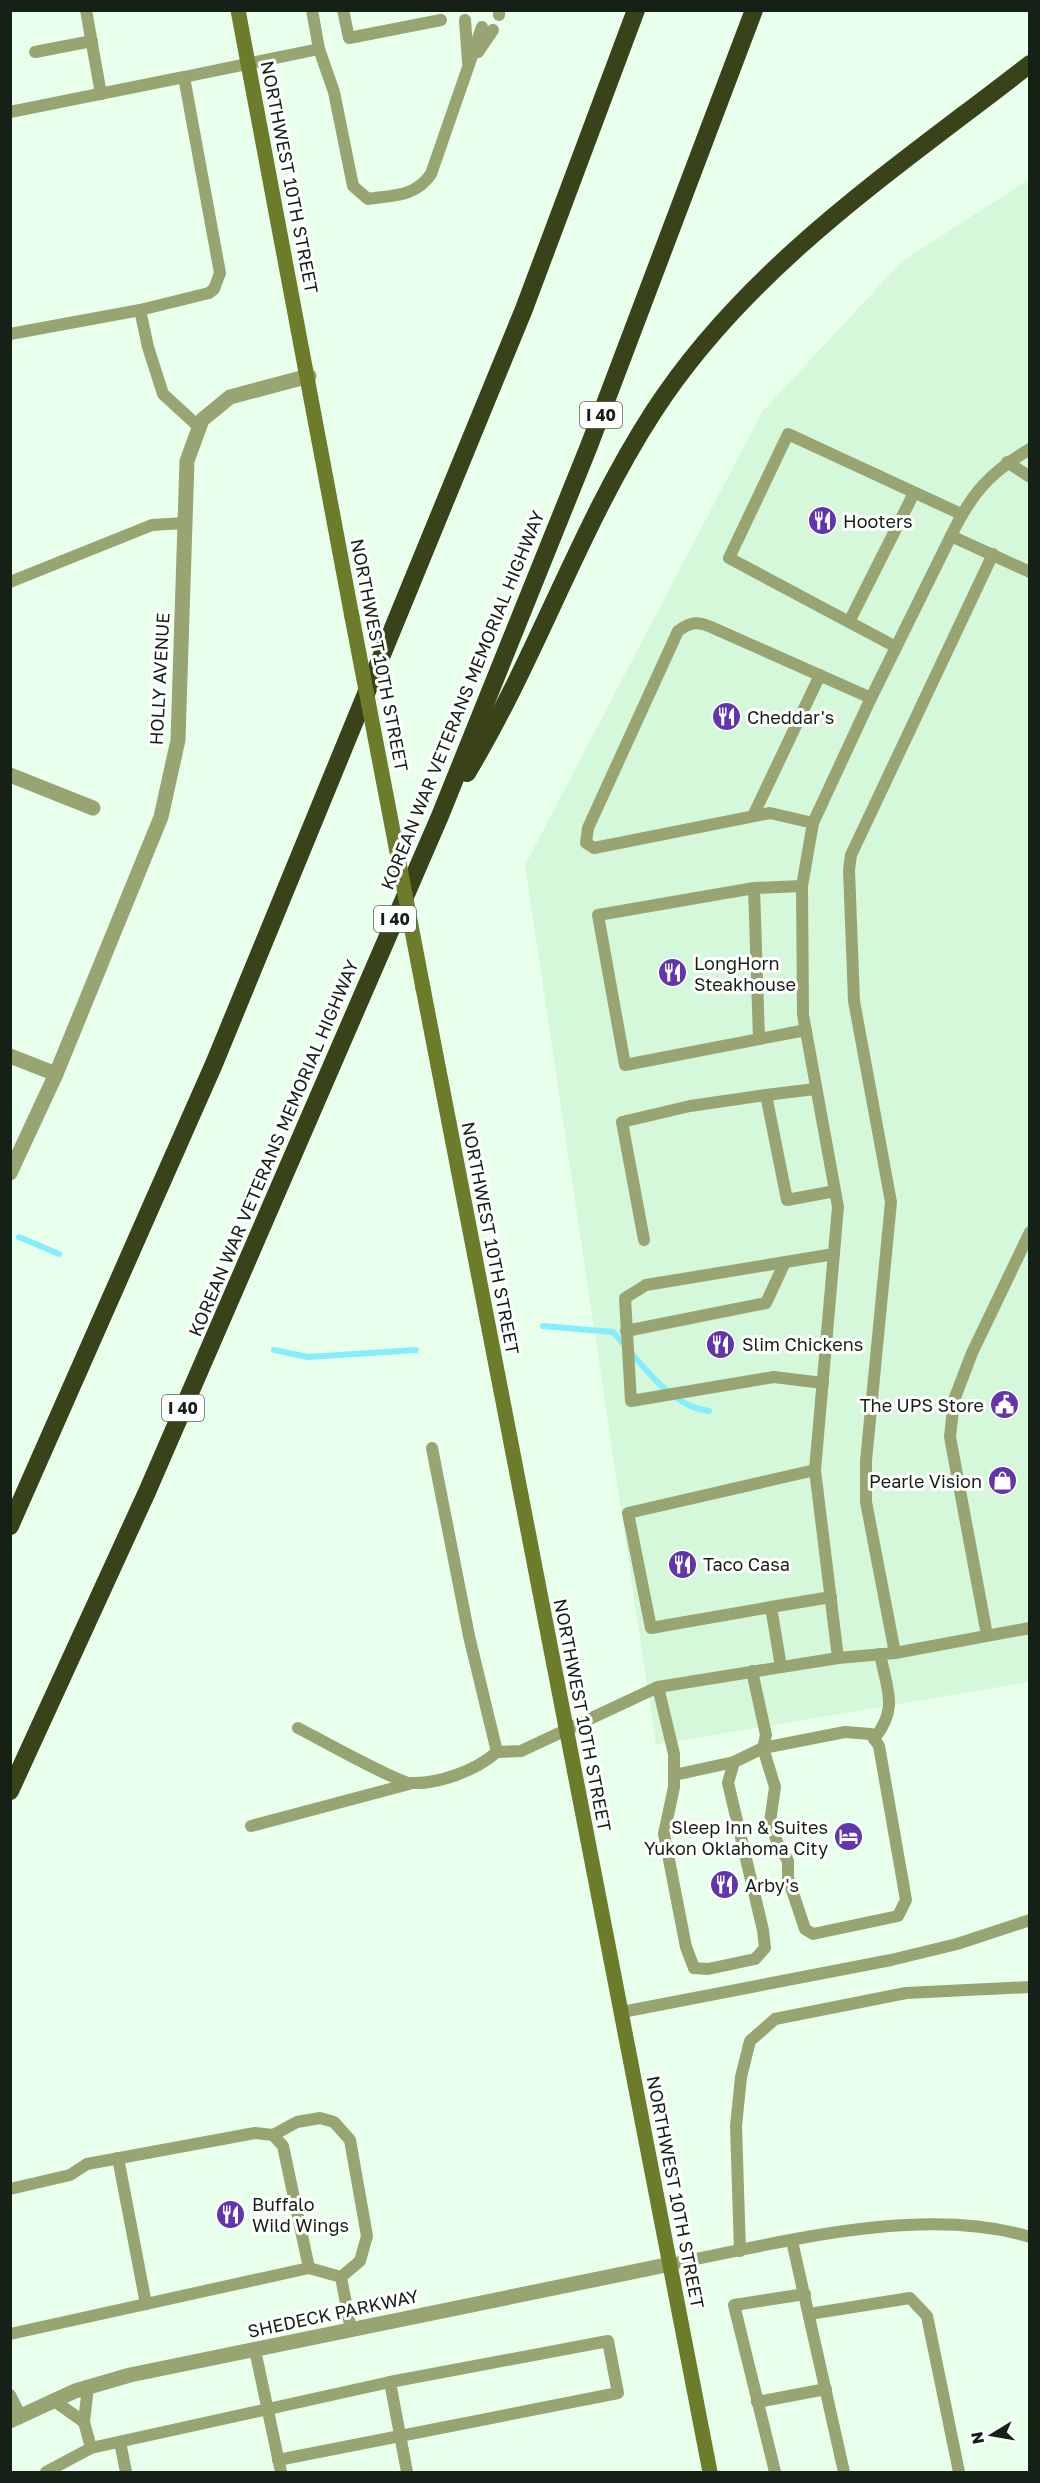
<svg xmlns="http://www.w3.org/2000/svg" width="1040" height="2483" viewBox="0 0 1040 2483" font-family="'Golos Text',sans-serif">
<style>
.built{fill:#d5f8da}
.lines{fill:none;stroke-linecap:round;stroke-linejoin:round}
.stream{stroke:#85edfc;stroke-width:6}
.service{stroke:#98a572;stroke-width:12}
.minor{stroke:#98a572;stroke-width:15}
.secondary{stroke:#6c7c2b;stroke-width:15}
.motorway{stroke:#394218;stroke-width:18}
.secondary-bridge{stroke:#6c7c2b;stroke-width:15}
.labels{text-anchor:middle;dominant-baseline:central;stroke-width:6;stroke-linejoin:round;paint-order:stroke}
.shield{fill:#fff;stroke:#5b635d;stroke-width:1.5}
.shield-label{font-size:16px;font-weight:bold;fill:#152017}
.street-label{font-size:18px;fill:#152017;stroke:#fff}
.poi-label{font-size:18px;fill:#152017;stroke:#fff;text-anchor:start}
</style>
<rect width="100%" height="100%" fill="#e8ffeb"/>
<path class="built" d="M1029 179V1682L656 1745 525 865 762 412 901 262Z"/>
<g class="lines">
<g class="stream">
<path d="M19 1237 59 1254"/>
<path d="M543 1326 613 1332C639 1360 668 1406 709 1411"/>
<path d="M274 1350 308 1357 416 1350"/>
</g>
<g class="service">
<path d="M86 10 101 94"/>
<path d="M343 10 349 38 441 20"/>
<path d="M499 15V10"/>
<path d="M465 20 468 62"/>
<path d="M319 49 334 92 353 186 368 199C394 195 415 197 431 174L482 27"/>
<path d="M35 52 92 41"/>
<path d="M478 52 493 30"/>
<path d="M184 77 319 49 312 10"/>
<path d="M10 112 184 77 220 273 214 289 209 293 140 310"/>
<path d="M10 334 140 310 148 347 163 394 199 427"/>
<path d="M1007 462 1030 477"/>
<path d="M951 536C971 494 989 473 1030 449"/>
<path d="M10 582 152 525 185 523"/>
<path d="M849 622 914 493"/>
<path d="M896 647 729 558 788 434 961 514"/>
<path d="M753 816 820 675"/>
<path d="M813 823 770 813 594 848 586 843 588 828 678 631C690 622 697 621 711 627L871 698"/>
<path d="M802 886 754 888 598 915 625 1065 806 1030"/>
<path d="M754 888 759 1039"/>
<path d="M815 1089 766 1095 787 1200 835 1191"/>
<path d="M644 1240 622 1122 690 1106 766 1095"/>
<path d="M626 1331 766 1303 785 1262"/>
<path d="M823 1383 774 1377 631 1401 625 1298 646 1285 834 1254"/>
<path d="M432 1448 469 1636 497 1752 521 1751 658 1687 838 1658 895 1653 1030 1628"/>
<path d="M771 1607 651 1628 628 1513 815 1470"/>
<path d="M987 1635 950 1437 954 1400 972 1353 1030 1232"/>
<path d="M895 1653 866 1502V1461L891 1202 854 1001 849 870 851 855 993 554"/>
<path d="M838 1658 815 1470 838 1207 803 1015 802 886 813 823 871 698 951 536 1030 572"/>
<path d="M781 1667 771 1607 831 1597"/>
<path d="M658 1687 674 1754V1787L664 1834 686 1947 694 1968 708 1969 755 1959 765 1948 763 1930 728 1783 734 1762 763 1748 766 1735 752 1671"/>
<path d="M298 1728C316 1737 398 1783 411 1783 439 1784 475 1771 497 1752"/>
<path d="M845 1732 871 1734 879 1746 906 1900 898 1916 813 1934 805 1929 788 1878V1861L777 1842 770 1822 775 1787 763 1748Z"/>
<path d="M874 1739C899 1708 887 1690 880 1654"/>
<path d="M674 1775 734 1762"/>
<path d="M251 1826 409 1784"/>
<path d="M622 2012 891 1960 957 1944 1030 1920"/>
<path d="M273 2135 297 2122 320 2118 334 2122 350 2140 367 2236 360 2261 341 2277"/>
<path d="M118 2158 146 2304"/>
<path d="M10 2189 70 2175 87 2164 255 2133 273 2135 283 2146 309 2268"/>
<path d="M792 2241 844 2472"/>
<path d="M740 2251 736 2126 741 2077 750 2041 775 2019 906 1993 1030 1987"/>
<path d="M671 2264C780 2243 922 2204 1030 2237"/>
<path d="M809 2314 910 2298 927 2316 959 2472"/>
<path d="M10 2334 309 2268 341 2277 351 2330"/>
<path d="M255 2350 281 2472"/>
<path d="M88 2387 84 2422 91 2448"/>
<path d="M10 2395 20 2415"/>
<path d="M53 2400 84 2422"/>
<path d="M757 2402 826 2389"/>
<path d="M120 2442 126 2472"/>
<path d="M278 2460 618 2393 608 2341 390 2382 407 2472"/>
<path d="M46 2472 91 2448 390 2382"/>
<path d="M775 2472 734 2305 805 2294"/>
</g>
<g class="minor">
<path d="M10 775 93 808"/>
<path d="M10 1056 56 1074"/>
<path d="M10 1173 56 1074 161 817 178 740 187 461 202 420 230 397 309 376"/>
<path d="M10 2421 75 2391 130 2375 671 2264"/>
</g>
<g class="secondary">
<path d="M238 10 352 617"/>
<path d="M423 988 710 2472"/>
</g>
<g class="motorway">
<path d="M467 773C537 657 580 525 654 411 748 266 895 169 1030 64"/>
<path d="M10 1526 214 1064 524 309 636 10"/>
<path d="M10 1791 147 1492 440 816 589 446 754 10"/>
</g>
<path class="secondary-bridge" d="M352 617 423 988"/>
</g>
<defs>
<symbol id="restaurant-disc" viewBox="-11 -11 22 22"><circle r="9.5" fill="#6235ac" stroke="#fff"/><path d="M-5-6h1v4h1v-4h1v4h1v-4h1v5L-1.5 .5V6h-2V.5L-5-1ZM5-6V6H3V1.5H1.5Q1.5-4 5-6Z" fill="#fff"/></symbol>
<symbol id="civic-disc" viewBox="-11 -11 22 22"><circle r="9.5" fill="#6235ac" stroke="#fff"/><path d="M-.6-6.5H3V-4.5H.6V-3L4-1V1h2V6H-6V1h2V-1L-.6-3ZM-1.2 2.5V6h2.4V2.5Z" fill="#fff"/></symbol>
<symbol id="shop-disc" viewBox="-11 -11 22 22"><circle r="9.5" fill="#6235ac" stroke="#fff"/><path d="M-5-2.5h2.3a2.7 3.5 0 0 1 5.4 0H5L5.5 6h-11ZM-1.5-2.5h3a1.5 2.3 0 0 0-3 0Z" fill="#fff"/></symbol>
<symbol id="hotel-disc" viewBox="-11 -11 22 22"><circle r="9.5" fill="#6235ac" stroke="#fff"/><path d="M-6-4.5h1.5V1H6V5H4.5V3h-9V5H-6ZM-4 0a1.8 1.8 0 1 1 3.6 0ZM.5 0V-2.5h3Q6-2.5 6 0Z" fill="#fff"/></symbol>
</defs>
<g fill-rule="evenodd">
<use href="#restaurant-disc" x="806" y="504" width="33" height="33"/>
<use href="#restaurant-disc" x="710" y="700" width="33" height="33"/>
<use href="#restaurant-disc" x="656" y="956" width="33" height="33"/>
<use href="#restaurant-disc" x="704" y="1328" width="33" height="33"/>
<use href="#civic-disc" x="988" y="1388" width="33" height="33"/>
<use href="#shop-disc" x="986" y="1464" width="33" height="33"/>
<use href="#restaurant-disc" x="666" y="1548" width="33" height="33"/>
<use href="#hotel-disc" x="832" y="1820" width="33" height="33"/>
<use href="#restaurant-disc" x="708" y="1868" width="33" height="33"/>
<use href="#restaurant-disc" x="214" y="2198" width="33" height="33"/>
</g>
<g class="labels">
<g class="shield">
<rect x="580" y="402" width="42" height="26" rx="4.5"/>
<rect x="374" y="906" width="42" height="26" rx="4.5"/>
<rect x="162" y="1395" width="42" height="26" rx="4.5"/>
</g>
<g class="shield-label">
<text x="601" y="415">I 40</text>
<text x="395" y="919">I 40</text>
<text x="183" y="1408">I 40</text>
</g>
<g class="street-label">
<text transform="translate(290 177) rotate(79)">NORTHWEST 10TH STREET</text>
<text transform="translate(380 655) rotate(79)">NORTHWEST 10TH STREET</text>
<text transform="translate(159 679) rotate(-87)">HOLLY AVENUE</text>
<text transform="translate(462 700) rotate(-68)">KOREAN WAR VETERANS MEMORIAL HIGHWAY</text>
<text transform="translate(273 1148) rotate(-67)">KOREAN WAR VETERANS MEMORIAL HIGHWAY</text>
<text transform="translate(491 1238) rotate(79)">NORTHWEST 10TH STREET</text>
<text transform="translate(583 1715) rotate(79)">NORTHWEST 10TH STREET</text>
<text transform="translate(676 2192) rotate(79)">NORTHWEST 10TH STREET</text>
<text transform="translate(333 2313) rotate(-12)">SHEDECK PARKWAY</text>
</g>
<g class="poi-label">
<text x="843" y="521">Hooters</text>
<text x="747" y="717">Cheddar's</text>
<text x="694" y="963">LongHorn<tspan x="694" dy="21">Steakhouse</tspan></text>
<text x="742" y="1344">Slim Chickens</text>
<text x="984" y="1405" text-anchor="end">The UPS Store</text>
<text x="982" y="1481" text-anchor="end">Pearle Vision</text>
<text x="703" y="1564">Taco Casa</text>
<text x="828" y="1827" text-anchor="end">Sleep Inn &amp; Suites<tspan x="828" dy="21">Yukon Oklahoma City</tspan></text>
<text x="745" y="1885">Arby's</text>
<text x="252" y="2204">Buffalo<tspan x="252" dy="21">Wild Wings</tspan></text>
</g>
</g>
<rect width="1040" height="2483" fill="none" stroke="#152017" stroke-width="24"/>
<g transform="translate(992 2435) rotate(259)" stroke="#ffffff" stroke-width="4.5" paint-order="stroke">
<path d="M0-4.5L10 22L0 15L-10 22Z" fill="#152017"/>
<text y="-9" font-size="16" font-weight="bold" text-anchor="middle" fill="#152017">N</text>
</g>
</svg>
